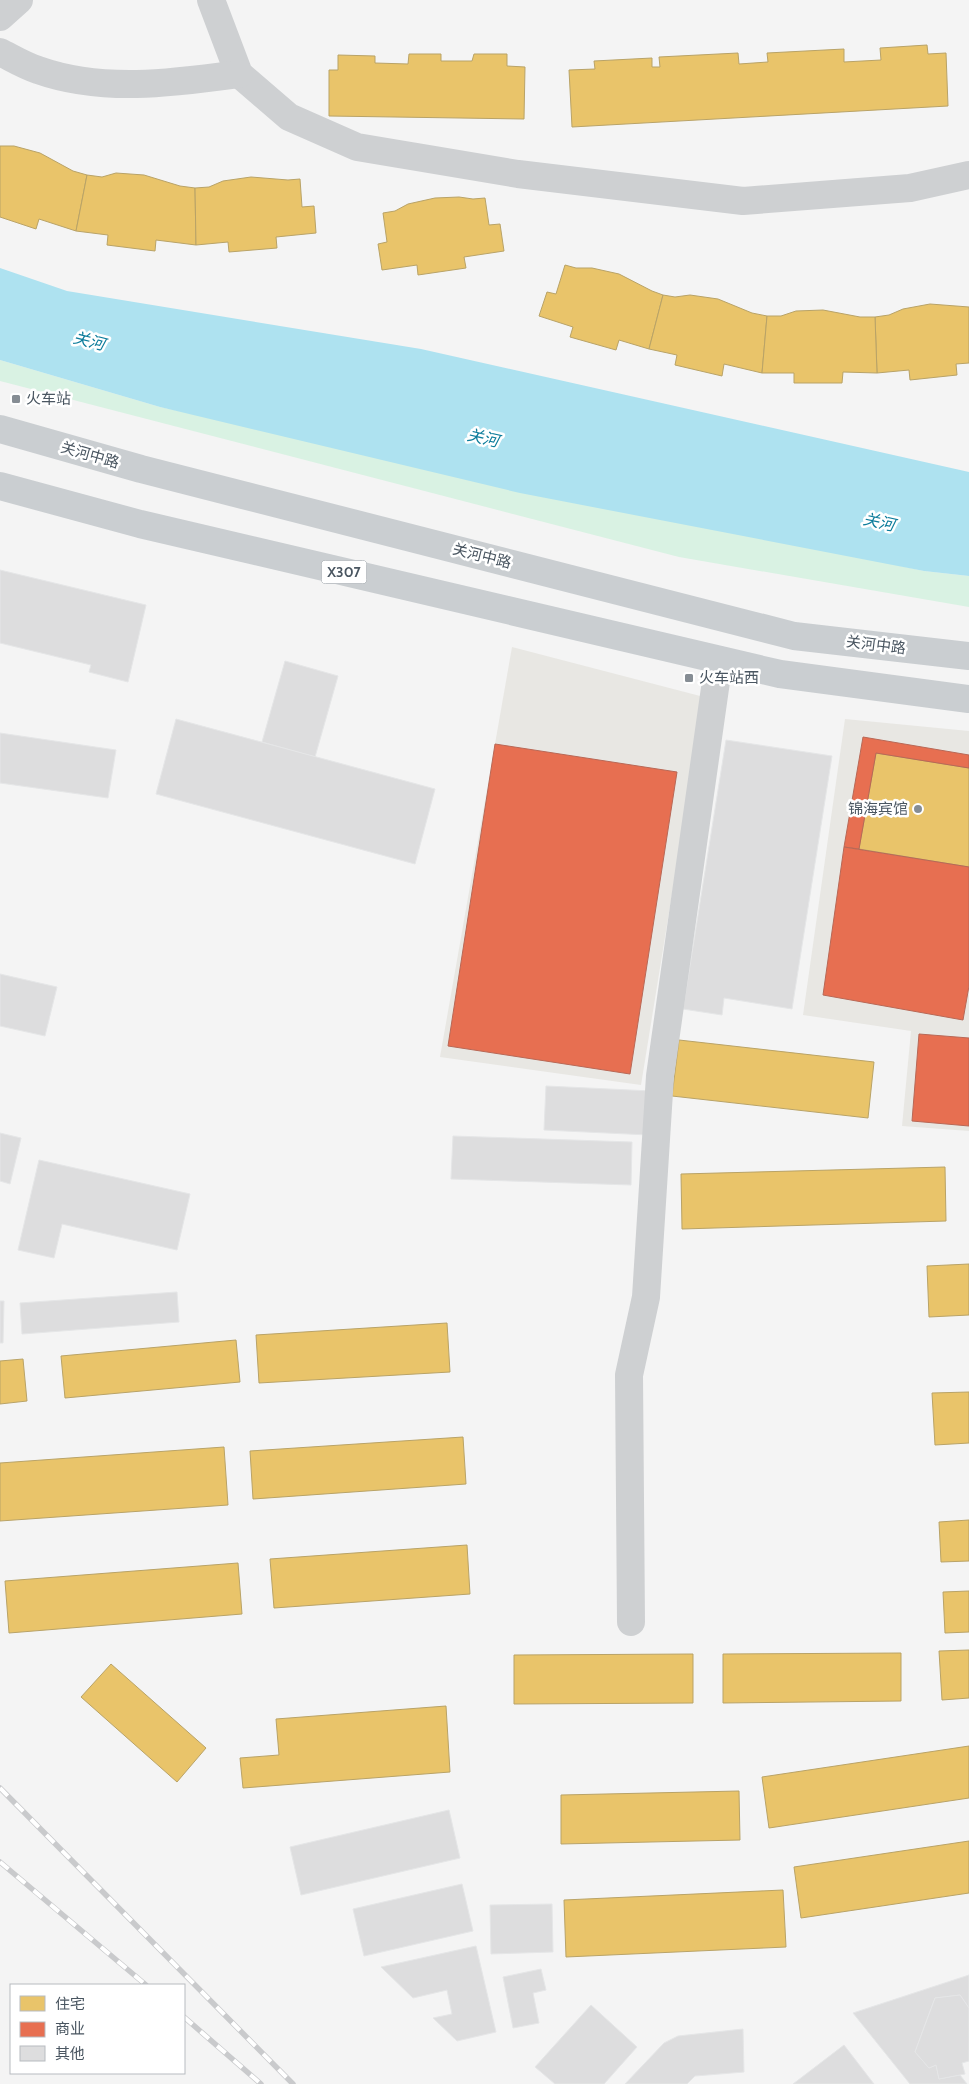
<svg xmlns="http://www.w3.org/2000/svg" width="969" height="2084" viewBox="0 0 969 2084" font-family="Cabin,'Noto Sans SC',sans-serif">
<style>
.commercial{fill:#e8e7e3}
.green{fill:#d9f2e3}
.water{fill:#aee2f0}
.homes{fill:#e9c46a;stroke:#b9a367}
.shops{fill:#e76f51;stroke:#b86856}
.building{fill:#ddddde;stroke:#e5e6e7}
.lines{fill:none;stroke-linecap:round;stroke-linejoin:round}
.minor{stroke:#ced0d2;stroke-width:28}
.major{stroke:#caced1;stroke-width:28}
.rail-casing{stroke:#c9cacc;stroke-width:5.5}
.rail{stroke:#fff;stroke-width:4;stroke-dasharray:11;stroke-linecap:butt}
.poi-dot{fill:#868d94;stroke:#fff;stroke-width:2}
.labels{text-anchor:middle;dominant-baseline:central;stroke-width:5;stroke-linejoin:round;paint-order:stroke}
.shield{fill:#fff;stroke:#808990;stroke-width:1}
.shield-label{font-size:14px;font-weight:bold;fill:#4a5661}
.poi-label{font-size:15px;fill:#4a5661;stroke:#fff;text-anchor:start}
.street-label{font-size:15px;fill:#4a5661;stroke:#fff}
.water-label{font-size:16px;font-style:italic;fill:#0c7c9b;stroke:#fff}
</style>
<rect width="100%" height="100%" fill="#f4f4f4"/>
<g class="commercial">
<path d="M512 647 704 697 641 1085 440 1057Z"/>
<path d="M845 719 969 731V1131L902 1126 911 1031 803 1015Z"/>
</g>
<path class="green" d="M0 360 160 407 924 571 969 576V607L679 557 0 381Z"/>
<path class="water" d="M0 268 67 291 421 349 969 472V576L924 571 520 493 160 407 0 360Z"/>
<g class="homes">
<path d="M927 45 928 54 946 53 948 106 572 127 569 70 595 69 594 61 652 58V67H660L659 57 738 53 739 64 768 62 767 53 844 49V62L881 60 880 48Z"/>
<path d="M409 54H441V61H472L474 54H507V66L525 67 524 119 329 116V70H338V55L375 56V63L408 64Z"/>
<path d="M0 146H14L40 153 73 171 87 175 76 231 39 219 36 229 0 217Z"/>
<path d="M116 173 144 175 180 186 195 188 196 245 156 240 155 251 107 245 108 235 76 231 87 175 102 177Z"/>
<path d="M251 177 288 180 300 179 302 207 314 206 316 233 276 237 277 248 229 252 228 242 196 245 195 188 209 187 223 181Z"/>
<path d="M459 197 473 199 485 198 489 225 500 224 504 251 464 257 466 268 418 275 417 265 382 270 378 244 387 242 383 213 395 211 408 204 435 198Z"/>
<path d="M565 265 576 268H592L619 274 652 291 663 295 649 349 619 340 616 350 570 337 573 327 539 316 547 292 556 294Z"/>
<path d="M663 295 675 297 690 295 718 299 752 313 767 316 762 373 724 364 722 376 675 365 677 355 649 349Z"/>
<path d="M930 304 969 307V363L956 364 957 375 910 380 909 370 877 373 875 317 889 315 903 309Z"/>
<path d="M823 310 860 317H875L877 373 843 372 842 383H794V373H762L767 316H781L796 311Z"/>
<path d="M876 753 969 768V867L859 849Z"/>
<path d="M679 1040 874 1062 868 1118 672 1096Z"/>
<path d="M945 1167 946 1221 682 1229 681 1174Z"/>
<path d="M969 1264V1315L929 1317 927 1266Z"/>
<path d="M447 1323 450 1372 259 1383 256 1335Z"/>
<path d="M236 1340 240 1382 65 1398 61 1356Z"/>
<path d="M23 1359 27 1401 0 1404V1361Z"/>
<path d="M969 1392V1443L935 1445 932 1393Z"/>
<path d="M463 1437 466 1484 253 1499 250 1451Z"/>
<path d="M224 1447 228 1505 0 1521V1463Z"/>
<path d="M969 1520V1561L941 1562 939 1522Z"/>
<path d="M467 1545 470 1594 274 1608 270 1559Z"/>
<path d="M238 1563 242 1614 9 1633 5 1581Z"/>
<path d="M969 1591V1632L945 1633 943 1592Z"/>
<path d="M969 1650V1698L942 1700 939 1651Z"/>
<path d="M901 1653V1701L723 1703V1654Z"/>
<path d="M693 1654V1703L514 1704V1655Z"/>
<path d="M111 1664 206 1748 177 1782 81 1697Z"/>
<path d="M446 1706 450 1772 243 1788 240 1758 279 1755 276 1719Z"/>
<path d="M969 1746V1798L769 1828 762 1777Z"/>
<path d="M739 1791 740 1840 561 1844V1795Z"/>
<path d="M969 1841V1893L801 1918 794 1867Z"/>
<path d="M783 1890 786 1947 566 1957 564 1900Z"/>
</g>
<g class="shops">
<path d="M863 737 969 755V768L876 753 859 849 844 847Z"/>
<path d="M495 744 677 772 630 1074 448 1046Z"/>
<path d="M844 847 969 867V986L963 1020 823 995Z"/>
<path d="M919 1034 969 1038V1126L912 1121Z"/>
</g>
<g class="building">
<path d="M0 570 146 605 128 682 89 672 91 665 0 643Z"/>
<path d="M285 661 338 676 315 757 262 742Z"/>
<path d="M176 719 435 789 415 864 156 794Z"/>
<path d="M0 733 116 750 108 798 0 783Z"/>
<path d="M726 740 832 756 792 1009 724 998 722 1015 683 1009Z"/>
<path d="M0 974 57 987 45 1036 0 1026Z"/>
<path d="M546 1086 651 1091 649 1135 544 1130Z"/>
<path d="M0 1133 21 1138 10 1184 0 1181Z"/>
<path d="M453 1136 632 1142 631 1185 451 1179Z"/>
<path d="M39 1160 190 1194 177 1250 62 1224 54 1258 18 1250Z"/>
<path d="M177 1292 179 1322 22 1334 20 1303Z"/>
<path d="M0 1301H4L3 1343H0Z"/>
<path d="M449 1810 460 1858 301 1895 290 1847Z"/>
<path d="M462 1884 473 1931 364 1956 353 1909Z"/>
<path d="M552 1904 553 1952 491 1954 490 1905Z"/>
<path d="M476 1946 496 2032 457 2041 433 2018 452 2014 447 1990 413 1998 381 1967Z"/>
<path d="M541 1969 546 1990 533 1993 539 2023 513 2028 503 1977Z"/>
<path d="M969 1975V2008L960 1995 935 1998 915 2052 929 2068 936 2065 939 2079 960 2075 967 2084H910L853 2013Z"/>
<path d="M960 1995 969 2008V2061L962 2063 965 2074 939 2079 936 2065 929 2068 915 2052 935 1998Z"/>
<path d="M591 2005 637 2047 604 2084H555L535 2067Z"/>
<path d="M743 2029 744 2072 695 2076 687 2084H625L664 2043 678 2036Z"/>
<path d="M844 2045 874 2084H793Z"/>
</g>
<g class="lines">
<g class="minor">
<path d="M211 0 239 74 289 117 357 147 518 174 743 201 910 188 969 175"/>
<path d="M0 17 19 0"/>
<path d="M0 52C12 58 25 66 38 70 103 93 173 83 239 74"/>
<path d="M631 1622 629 1375 646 1297 660 1076 719 660"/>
</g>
<g class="major">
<path d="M0 429 141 469 794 636 969 656"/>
<path d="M0 486 140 524 780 674 969 699"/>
</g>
<defs>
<g id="rail">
<path d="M0 1788 293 2084"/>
<path d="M0 1862 146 1985"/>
<path d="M184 2017 261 2084"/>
</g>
</defs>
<use href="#rail" class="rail-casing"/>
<use href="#rail" class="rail"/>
</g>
<g class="poi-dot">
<rect x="11" y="394" width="10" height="10" rx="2.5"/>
<rect x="684" y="673" width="10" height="10" rx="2.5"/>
<circle cx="918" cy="809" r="5"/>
</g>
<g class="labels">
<rect class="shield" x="321.5" y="560.5" width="45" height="23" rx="4"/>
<g class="shield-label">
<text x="344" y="572">X307</text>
</g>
<g class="poi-label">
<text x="26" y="399">火车站</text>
<text x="699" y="678">火车站西</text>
<text x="908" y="809" text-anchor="end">锦海宾馆</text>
</g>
<g class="street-label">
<text transform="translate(90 455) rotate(16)">关河中路</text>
<text transform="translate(482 556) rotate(14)">关河中路</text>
<text transform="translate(876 645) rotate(7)">关河中路</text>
</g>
<g class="water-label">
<text transform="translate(89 341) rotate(14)">关河</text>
<text transform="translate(483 438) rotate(13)">关河</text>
<text transform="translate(879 522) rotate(12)">关河</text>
</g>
</g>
<rect x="10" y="1984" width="175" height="90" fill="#ffffff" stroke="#b7bbc0"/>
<rect x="20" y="1996" width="25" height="15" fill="#e9c46a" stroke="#b7bbc0"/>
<text x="55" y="2009" font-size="15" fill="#4a5661">住宅</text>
<rect x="20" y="2022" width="25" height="15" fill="#e76f51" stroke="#b7bbc0"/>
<text x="55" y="2034" font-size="15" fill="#4a5661">商业</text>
<rect x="20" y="2046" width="25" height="15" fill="#ddddde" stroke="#b7bbc0"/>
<text x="55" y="2059" font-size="15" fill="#4a5661">其他</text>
</svg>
